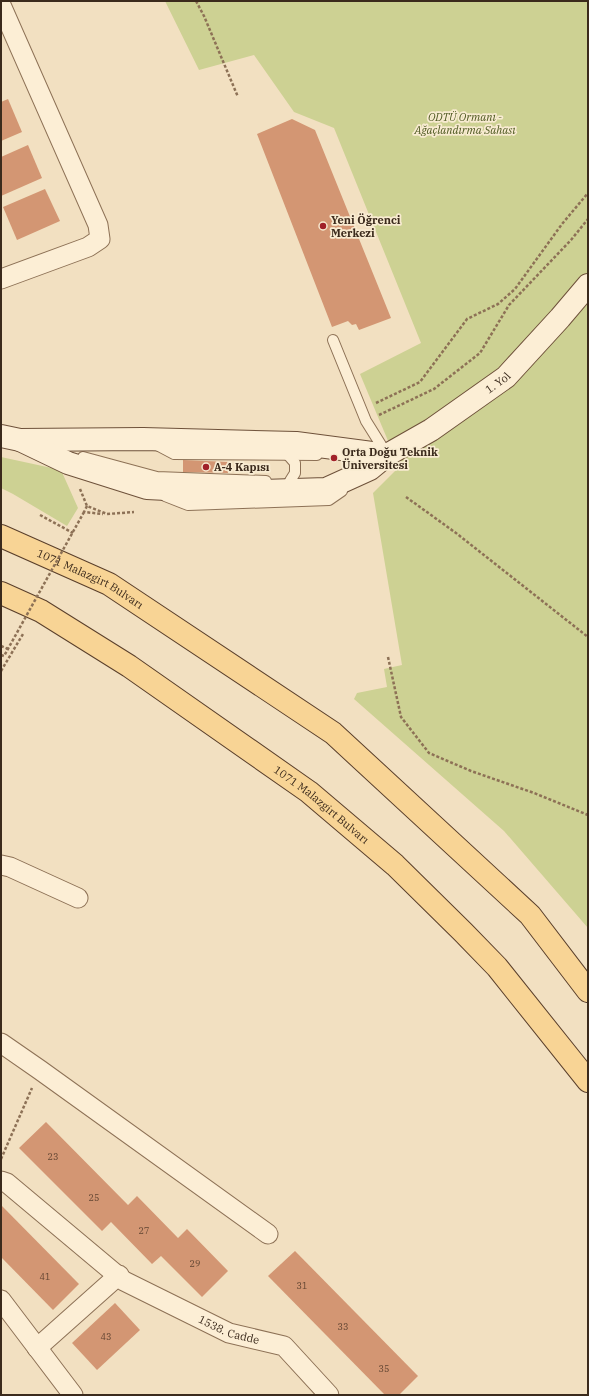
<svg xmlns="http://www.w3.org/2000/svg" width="589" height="1396" viewBox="0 0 589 1396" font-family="'IBM Plex Serif',serif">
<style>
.green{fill:#cdd193}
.building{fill:#d39673}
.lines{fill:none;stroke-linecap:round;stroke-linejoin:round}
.lane-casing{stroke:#8d7156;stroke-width:12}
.street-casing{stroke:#8d7156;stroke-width:21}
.secondary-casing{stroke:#6e513a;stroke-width:24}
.primary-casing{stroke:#5a3f2b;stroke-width:24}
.path{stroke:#8d7156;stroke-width:2.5;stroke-dasharray:3 2;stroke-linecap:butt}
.lane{stroke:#fceed5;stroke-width:10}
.street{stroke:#fceed5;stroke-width:19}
.secondary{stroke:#fceed5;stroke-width:22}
.primary{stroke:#f8d495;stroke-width:22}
.path-bridge{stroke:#8d7156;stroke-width:2.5;stroke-dasharray:3 2;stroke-linecap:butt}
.poi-dot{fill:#a12129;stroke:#f8ebd1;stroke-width:1.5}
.labels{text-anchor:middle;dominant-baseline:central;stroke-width:3.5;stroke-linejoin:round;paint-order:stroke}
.number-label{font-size:9px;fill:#614532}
.park-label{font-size:11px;font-style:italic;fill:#4e5921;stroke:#f8ebd1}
.poi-label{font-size:11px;font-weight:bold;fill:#3b2a1c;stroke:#f8ebd1;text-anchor:start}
.street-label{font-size:11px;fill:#3b2a1c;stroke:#f8ebd1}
</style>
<rect width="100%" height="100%" fill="#f2e0c1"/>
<g class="green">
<path d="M165 1H588V928L504 831 354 699 357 693 387 687 384 669 402 665 373 493 399 467 360 374 421 343 334 128 294 112 254 55 199 70Z"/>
<path d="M1 457 61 470 78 508 67 526 13 494 1 488Z"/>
</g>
<g class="building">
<path d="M8 99 22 132 1 141V102Z"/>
<path d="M292 119 315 130 391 318 359 330 356 324 352 325 348 321 332 327 257 134Z"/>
<path d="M28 145 42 178 1 196V157Z"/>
<path d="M45 189 60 221 17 240 3 207Z"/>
<path d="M183 460 229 462 228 473 183 472Z"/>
<path d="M46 1122 128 1205 137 1196 178 1238 187 1229 228 1271 202 1297 161 1256 152 1264 111 1222 102 1231 19 1148Z"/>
<path d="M1 1205 79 1284 53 1310 1 1257Z"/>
<path d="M295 1251 418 1376 399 1395H385L268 1276Z"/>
<path d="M115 1303 140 1330 97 1370 72 1343Z"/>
</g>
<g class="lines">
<defs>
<g id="lane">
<path d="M333 340 366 421 386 453"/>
<path d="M157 445 174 454 317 455"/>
<path d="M288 455 295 463V473L290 481"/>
<path d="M83 457 157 477 266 481"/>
<path d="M165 496 188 505 329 500 342 491"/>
</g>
<g id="street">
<path d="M1 5 98 225 100 239 88 247 1 279"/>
<path d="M1 865 10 867 78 898"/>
<path d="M1 1043 40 1070 268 1234"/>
<path id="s1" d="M1 1181 7 1183 124 1281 229 1333 284 1346 329 1395"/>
<path d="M1 1300 73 1395"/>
<path d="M37 1348 119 1275"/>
</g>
<g id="secondary">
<path d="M1 436 20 440 143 439 296 443 387 455"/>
<path id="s2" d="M20 440 68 463 147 488 226 492 326 489 370 469 387 455 431 430 506 377 560 318 588 285"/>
</g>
<g id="primary">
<path id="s3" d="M1 536 109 584 333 733 530 915 588 991"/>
<path id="s4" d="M1 593 41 611 129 666 309 792 395 865 463 932 497 967 588 1081"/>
</g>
</defs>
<use href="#lane" class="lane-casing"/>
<use href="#street" class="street-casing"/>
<use href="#secondary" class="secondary-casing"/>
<use href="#primary" class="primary-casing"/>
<g class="path">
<path d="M196 1 204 16 238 97"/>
<path d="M376 403 420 382 467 319 498 304 515 289 562 224 588 193"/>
<path d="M379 415 434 389 480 353 509 305 571 240 588 219"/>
<path d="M80 489 87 506 107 514 134 512"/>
<path d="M406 497 456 533 588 637"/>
<path d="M87 506 84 512 103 514"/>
<path d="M40 515 73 533"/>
<path d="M1 646 8 649"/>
<path d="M388 657 401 717 429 753 471 771 534 793 588 815"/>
<path d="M1 671 23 634"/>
<path d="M1 1159 32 1088"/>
</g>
<use href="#lane" class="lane"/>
<use href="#street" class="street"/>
<use href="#secondary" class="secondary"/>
<use href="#primary" class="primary"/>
<path class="path-bridge" d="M1 655 4 656 84 512"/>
</g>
<g class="poi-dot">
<circle cx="323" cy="226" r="4"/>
<circle cx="334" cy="458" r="4"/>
<circle cx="206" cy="467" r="4"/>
</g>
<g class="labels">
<g class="number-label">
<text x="53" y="1156">23</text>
<text x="94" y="1197">25</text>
<text x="144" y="1230">27</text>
<text x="195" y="1263">29</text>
<text x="45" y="1276">41</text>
<text x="302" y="1285">31</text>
<text x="343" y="1326">33</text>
<text x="106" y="1336">43</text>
<text x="384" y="1368">35</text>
</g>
<g class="park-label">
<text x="465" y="117">ODTÜ Ormanı -<tspan x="465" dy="13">Ağaçlandırma Sahası</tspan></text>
</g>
<g class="poi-label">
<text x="331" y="220">Yeni Öğrenci<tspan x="331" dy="13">Merkezi</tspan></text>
<text x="342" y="452">Orta Doğu Teknik<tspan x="342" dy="13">Üniversitesi</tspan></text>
<text x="214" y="467">A-4 Kapısı</text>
</g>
<g class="street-label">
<text stroke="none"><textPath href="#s2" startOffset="518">1. Yol</textPath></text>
<text stroke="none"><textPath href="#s3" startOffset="99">1071 Malazgirt Bulvarı</textPath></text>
<text stroke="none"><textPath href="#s4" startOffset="385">1071 Malazgirt Bulvarı</textPath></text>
<text stroke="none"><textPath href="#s1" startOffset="275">1538. Cadde</textPath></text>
</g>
</g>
<rect width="589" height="1396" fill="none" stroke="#3b2a1c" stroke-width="4"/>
</svg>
